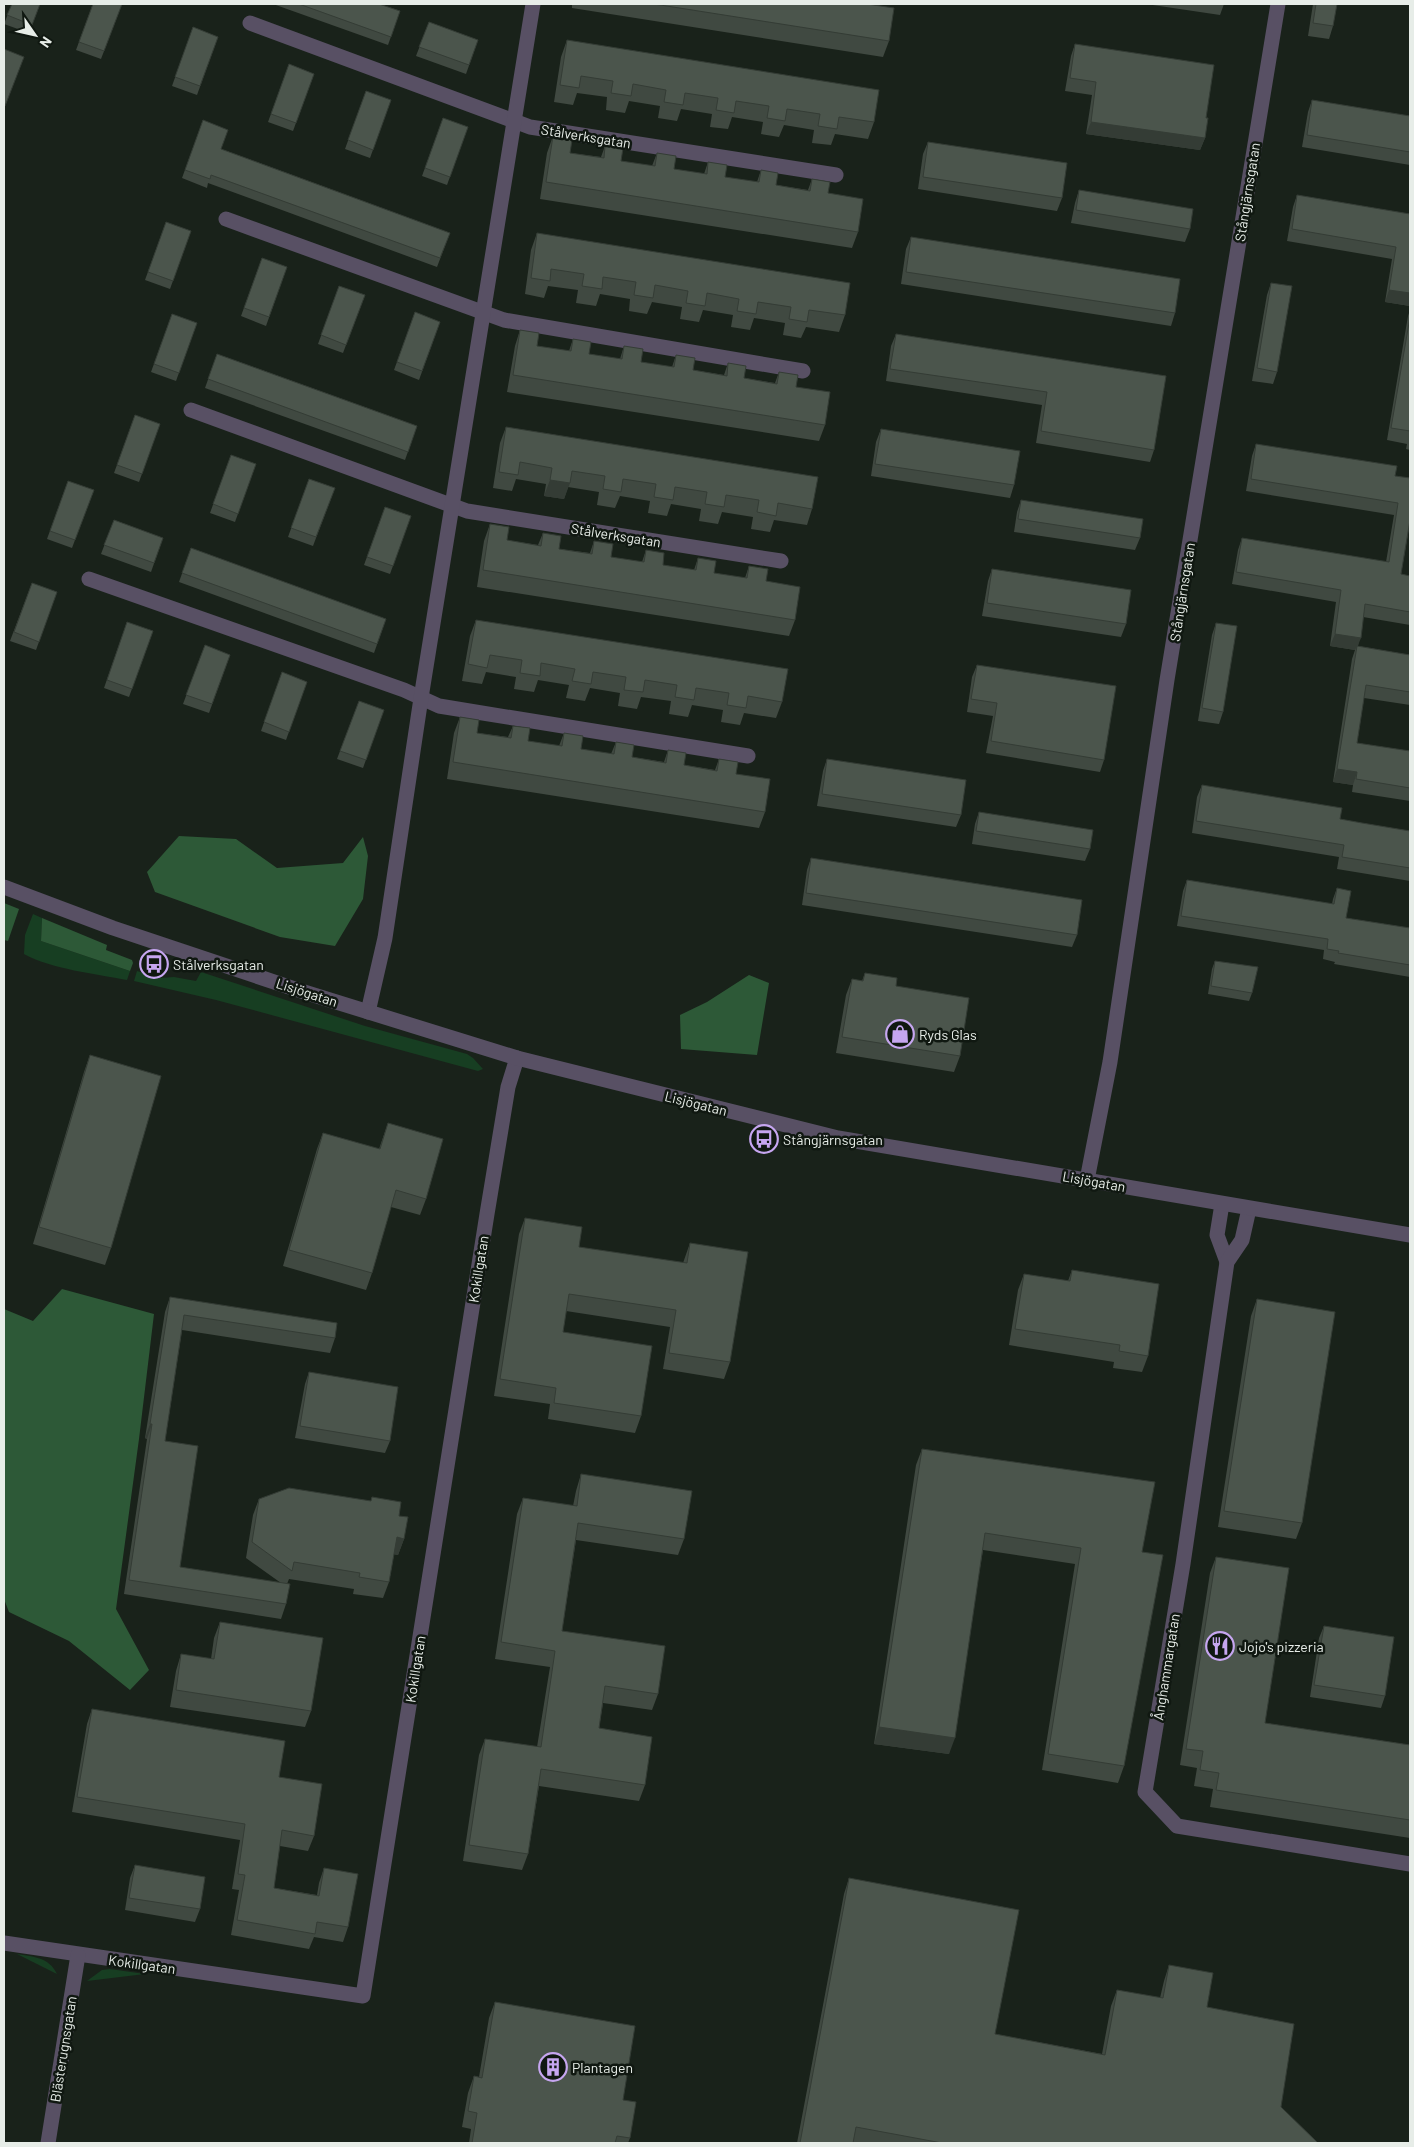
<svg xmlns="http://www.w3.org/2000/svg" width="1414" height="2147" viewBox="0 0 1414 2147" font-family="Barlow,sans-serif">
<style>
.green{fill:#173e22}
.forest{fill:#2d5937}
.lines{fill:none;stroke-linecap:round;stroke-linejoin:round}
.minor{stroke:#585064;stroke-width:15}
.tertiary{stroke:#585064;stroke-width:15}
.wall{fill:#404941}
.shaded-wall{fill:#343c35}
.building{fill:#4b554c;stroke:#343c35}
.labels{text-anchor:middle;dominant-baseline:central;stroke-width:5;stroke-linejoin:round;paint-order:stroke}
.street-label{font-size:14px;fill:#e7ede8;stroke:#101811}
.poi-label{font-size:14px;fill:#e7ede8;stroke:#101811;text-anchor:start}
</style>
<rect width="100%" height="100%" fill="#19221a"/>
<g class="green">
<path d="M33 914 42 918 41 941 130 971 127 980C96 974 51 969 24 954L25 935Z"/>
<path d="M137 971 160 978 174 977 196 981 201 972 365 1026 467 1054 473 1058 483 1069 478 1071 216 1000 134 981Z"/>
<path d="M17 1954C34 1957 49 1957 57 1974Z"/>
<path d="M110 1969 145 1974 87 1981 102 1970Z"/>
</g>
<g class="forest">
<path d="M179 836 236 839 277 868 343 863 363 837 368 856 363 899 335 946 280 937 155 892 147 872Z"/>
<path d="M4 903 19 909 8 941 4 940Z"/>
<path d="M42 918 107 945 106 950 132 960 133 963 130 971 41 941Z"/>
<path d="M749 975 769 983 757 1055 681 1049 680 1015 707 1002Z"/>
<path d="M62 1289 154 1314 139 1439 116 1609 149 1670 130 1690 69 1641 9 1612 4 1599V1309L33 1321Z"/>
</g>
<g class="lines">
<g class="minor">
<path d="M250 23 530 127 836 175"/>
<path d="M226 219 504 320 803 371"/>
<path d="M191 410 467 511 781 561"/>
<path d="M89 579 404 690 439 706 748 756"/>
<path d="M368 1012 385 938 421 698 533 4"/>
<path d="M1087 1180 1110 1062 1167 680 1278 4"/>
<path d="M1222 1204 1217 1235 1227 1262"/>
<path d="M1249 1209 1242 1240 1227 1262 1183 1564 1145 1792 1177 1826 1410 1864"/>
<path d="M4 1943 363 1996 487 1214 508 1087 517 1058"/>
<path d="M48 2143 78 1955"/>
</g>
<path class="tertiary" d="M4 887 113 928 304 992 517 1058 838 1138 1410 1235"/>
</g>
<g class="wall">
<path d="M12 4H40L29 33 4 24Z"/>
<path d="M93 4H122L101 59 76 50Z"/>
<path d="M273 4H379L400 11 388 45Z"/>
<path d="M572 4H867L889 41 883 57 572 8Z"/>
<path d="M1146 4H1224L1220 15Z"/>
<path d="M1313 4H1337L1333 26 1329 39 1308 36Z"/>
<path d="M429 22 478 40 466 74 416 56Z"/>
<path d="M193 27 218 37 197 95 172 86Z"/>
<path d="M567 40 874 122 868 139 835 134 831 145 812 143 814 130 784 125 779 137 761 134 763 122 732 117 728 129 710 127 712 114 681 109 677 121 658 118 660 106 629 101 625 113 606 110 607 97 577 93 573 105 554 102 561 57Z"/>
<path d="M1075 44 1206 118 1205 138 1200 150 1086 134 1092 95 1065 91 1071 56Z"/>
<path d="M289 64 314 74 293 131 268 122Z"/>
<path d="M366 91 391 100 370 158 345 149Z"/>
<path d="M1312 100 1410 116V165L1302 147 1308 112Z"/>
<path d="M443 118 468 127 447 185 422 176Z"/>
<path d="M203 120 221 149 450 233 437 267 208 183 207 188 182 178Z"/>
<path d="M553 136 570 153 601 157 605 146 621 161 652 166 657 153 674 169 704 174 708 162 725 177 757 182 761 170 776 185 808 190 812 179 828 193 858 232 852 248 540 199 547 153Z"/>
<path d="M928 142 1062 198 1057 211 918 189 923 154Z"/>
<path d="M1079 190 1190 229 1185 242 1071 223 1075 203Z"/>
<path d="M1297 195 1410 214V306L1385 302 1392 259 1287 241 1293 207Z"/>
<path d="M166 222 191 231 170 289 145 280Z"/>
<path d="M537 233 845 315 839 332 806 327 801 338 783 335 785 323 754 318 750 330 731 327 733 315 703 310 699 322 680 319 682 307 652 302 647 314 629 311 630 299 600 294 596 306 576 303 578 290 548 286 544 298 525 294 531 250Z"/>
<path d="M911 237 1175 313 1171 326 901 284 906 249Z"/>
<path d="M262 258 287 267 266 326 241 316Z"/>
<path d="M1271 283 1277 372 1273 384 1252 381 1267 295Z"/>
<path d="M339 286 365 295 343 353 318 344Z"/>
<path d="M1410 310V450L1406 449 1407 444 1387 440 1408 316Z"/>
<path d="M415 312 440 322 419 380 394 370Z"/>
<path d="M172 314 197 323 176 381 151 372Z"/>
<path d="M520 330 537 346 569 351 573 339 589 354 620 359 624 346 641 362 672 367 676 355 693 370 724 375 728 363 744 378 775 383 779 372 796 387 825 425 819 441 507 392 515 346Z"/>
<path d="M896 334 1166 376 1154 450 1150 462 1036 443 1042 405 886 381 891 346Z"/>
<path d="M217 354 417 426 405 460 205 388Z"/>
<path d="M135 415 160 424 139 482 114 473Z"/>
<path d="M506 427 812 509 807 525 774 520 770 532 751 529 753 517 722 512 718 524 699 521 701 509 671 504 667 516 648 513 650 501 620 496 615 508 597 505 599 492 568 487 564 499 544 496 546 484 516 479 512 491 493 488 500 443Z"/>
<path d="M881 429 1014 485 1010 498 871 476 876 442Z"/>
<path d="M1256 444 1395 476 1410 478V528H1409L1401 574 1410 576V625L1363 617 1358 646 1410 655V705L1364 698 1357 743 1410 751V801L1352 792 1353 785 1333 782 1352 659 1355 650 1330 646 1336 602 1232 584 1238 550 1242 538 1386 562 1394 515 1246 491 1252 456Z"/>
<path d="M231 455 256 464 235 522 210 513Z"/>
<path d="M309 479 335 488 313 546 288 537Z"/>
<path d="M68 481 94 490 72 548 47 539Z"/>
<path d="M1021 500 1140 538 1135 550 1014 532 1017 512Z"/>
<path d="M385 507 411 516 390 574 364 565Z"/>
<path d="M114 520 163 538 151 572 101 554Z"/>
<path d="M490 524 507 540 538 545 543 533 559 549 590 553 594 541 611 557 642 562 646 550 663 565 694 570 698 558 714 573 745 578 749 566 766 581 795 620 789 636 477 587 484 541Z"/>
<path d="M191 548 386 619 374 653 179 582Z"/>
<path d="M992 569 1126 624 1121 637 982 616 988 581Z"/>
<path d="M32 583 57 592 36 650 10 641Z"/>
<path d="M476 620 782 702 776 718 744 713 740 725 721 722 723 710 692 705 688 717 669 714 671 701 641 697 637 709 618 706 620 693 590 688 585 701 566 698 569 685 538 680 534 692 514 689 516 677 486 672 482 684 462 681 470 636Z"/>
<path d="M127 622 153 631 129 697 104 688Z"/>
<path d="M1216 623 1223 712 1219 724 1198 721 1212 635Z"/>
<path d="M205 645 230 655 209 713 183 704Z"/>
<path d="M977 665 1104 760 1100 772 986 753 993 716 967 712 972 677Z"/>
<path d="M282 672 307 682 286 740 261 731Z"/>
<path d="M359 701 384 710 363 768 337 759Z"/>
<path d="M460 717 477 733 508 737 513 726 528 741 559 746 564 733 581 749 611 754 616 742 632 757 664 762 668 750 684 765 715 770 719 759 736 774 765 812 759 828 447 779 454 733Z"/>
<path d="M827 759 961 815 956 827 817 806 823 771Z"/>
<path d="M1202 785 1340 819 1362 823 1410 831V881L1337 869 1339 857 1192 833 1197 797Z"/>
<path d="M979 812 1090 849 1085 861 972 844 975 824Z"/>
<path d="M811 858 1077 935 1072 947 802 905 807 870Z"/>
<path d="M1187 880 1332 904 1333 899 1337 888 1346 918 1410 928V977L1334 964 1335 962 1323 959 1324 950 1177 926 1183 891Z"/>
<path d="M1215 961 1252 993 1249 1001 1208 994 1212 969Z"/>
<path d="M865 973 896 986 960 1056 954 1072 836 1053 846 995 852 979 862 981Z"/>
<path d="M90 1055 111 1248 105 1265 33 1244 84 1072Z"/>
<path d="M388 1123 426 1199 420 1215 391 1207 372 1273 366 1290 283 1266 317 1149 323 1133 379 1149Z"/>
<path d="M525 1218 579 1247 683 1263 690 1243 730 1362 724 1379 663 1369 670 1327 566 1311 563 1332 641 1416 635 1433 548 1419 550 1404 494 1396 519 1234Z"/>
<path d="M1072 1270 1148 1356 1142 1372 1113 1368 1114 1362 1009 1345 1018 1290 1024 1274 1068 1281Z"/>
<path d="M170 1297 335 1338 330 1353 182 1330 165 1441 180 1567 281 1583 246 1558 253 1515 259 1499 371 1501 372 1497 399 1516 404 1539 398 1555 394 1554 389 1582 383 1598 353 1594 354 1589 289 1579 287 1584 286 1604 281 1619 124 1594 147 1439 145 1438 165 1312Z"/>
<path d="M1257 1299 1302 1523 1296 1539 1218 1527 1251 1316Z"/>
<path d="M309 1372 390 1441 385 1453 295 1438 305 1384Z"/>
<path d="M922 1449 1142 1552 1124 1766 1118 1783 1042 1770 1075 1564 983 1550 949 1754 874 1744 916 1465Z"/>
<path d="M581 1474 684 1539 678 1555 576 1540 562 1631 658 1694 652 1710 603 1703 599 1728 645 1785 639 1801 539 1786 528 1854 522 1870 463 1861 479 1755 485 1739 537 1747 550 1667 495 1659 517 1514 523 1498 573 1506 576 1491Z"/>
<path d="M1216 1557 1265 1723 1410 1745V1838L1210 1807 1213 1789 1194 1786 1197 1768 1180 1765 1210 1573Z"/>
<path d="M220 1622 311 1711 305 1727 170 1707 176 1671 181 1654 211 1659 214 1638Z"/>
<path d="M1324 1626 1385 1696 1381 1708 1310 1697 1319 1638Z"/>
<path d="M92 1709 279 1777 314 1836 308 1851 280 1846 274 1888 317 1895 319 1883 324 1868 348 1927 343 1942 314 1937 309 1949 231 1935 239 1890 232 1889 240 1840 72 1812 87 1724Z"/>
<path d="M135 1865 200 1909 195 1922 125 1910 130 1878Z"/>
<path d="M849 1878 995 2034 1102 2054 1111 2006 1117 1990 1160 1998 1164 1981 1169 1965 1207 2007 1281 2107 1317 2143H797L844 1894Z"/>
<path d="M495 2002 623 2100 630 2138 628 2143H469L471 2129 462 2127 468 2093 474 2076 479 2077 489 2018Z"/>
</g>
<g class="shaded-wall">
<path d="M1091 122 1205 138 1200 150 1086 134Z"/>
<path d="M1389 290 1410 293V306L1385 302Z"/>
<path d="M550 480 570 483 564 499 544 496Z"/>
<path d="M1335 634 1361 638 1356 650 1357 646 1355 650 1330 646Z"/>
<path d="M1337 769 1357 772 1353 785 1333 782Z"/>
<path d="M150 1424H152L147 1439 145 1438Z"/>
<path d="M397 1537 404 1539 398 1555 391 1554Z"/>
<path d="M879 1727 955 1738 949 1754 874 1744Z"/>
</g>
<g class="building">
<path d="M12 4H40L32 25 7 15Z"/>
<path d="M93 4H122L104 51 79 42Z"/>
<path d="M299 4H379L400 11 391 37Z"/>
<path d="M654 4H867L894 8 889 41Z"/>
<path d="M1316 4H1337L1333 26 1313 23Z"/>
<path d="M429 22 478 40 469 65 419 47Z"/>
<path d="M193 27 218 37 200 86 175 77Z"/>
<path d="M567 40 879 90 874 122 839 117 837 129 818 126 820 114 787 109 785 121 767 118 769 106 736 101 734 113 716 110 718 98 685 93 683 105 664 102 666 90 633 84 631 96 611 93 613 81 581 76 579 88 560 85Z"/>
<path d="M1075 44 1214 65 1206 118H1208L1205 138 1091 122 1096 82 1070 78Z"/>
<path d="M4 49 24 57 5 106H4Z"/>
<path d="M289 64 314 74 296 123 271 114Z"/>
<path d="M366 91 391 100 373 150 348 140Z"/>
<path d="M1312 100 1410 116V152L1307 135Z"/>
<path d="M443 118 468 127 450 177 425 168Z"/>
<path d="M203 120 228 130 221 149 450 233 440 258 211 175 210 179 185 170Z"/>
<path d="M553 136 572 140 570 153 604 158 605 146 623 148 621 161 655 166 657 153 676 156 674 169 707 174 708 162 727 165 725 177 759 182 761 170 778 173 776 185 810 191 812 179 830 182 828 193 863 199 858 232 546 182Z"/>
<path d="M928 142 1067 163 1062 198 923 177Z"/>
<path d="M1079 190 1193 209 1190 229 1076 210Z"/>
<path d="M1297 195 1410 214V293L1389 290 1396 247 1292 229Z"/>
<path d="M166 222 191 231 173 281 148 272Z"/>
<path d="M537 233 850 283 845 315 809 310 807 322 789 319 791 307 758 302 756 314 737 311 739 299 707 293 705 306 686 303 688 291 655 285 653 298 634 295 636 282 603 277 602 289 582 286 584 274 551 269 550 281 531 278Z"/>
<path d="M911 237 1180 279 1175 313 906 272Z"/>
<path d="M262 258 287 267 269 317 244 308Z"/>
<path d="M1271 283 1292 286 1277 372 1257 368Z"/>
<path d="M339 286 365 295 346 345 321 335Z"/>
<path d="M415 312 440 322 422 371 397 362Z"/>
<path d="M172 314 197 323 179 373 154 364Z"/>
<path d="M1410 317V431L1391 428Z"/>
<path d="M520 330 539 333 537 346 571 351 573 339 591 342 589 354 622 359 624 346 643 349 641 362 674 367 676 355 695 358 693 370 727 376 728 363 746 366 744 378 777 384 779 372 798 375 796 387 830 392 825 425 513 375Z"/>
<path d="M896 334 1166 376 1154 450 1041 431 1047 392 890 369Z"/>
<path d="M217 354 417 426 408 452 208 379Z"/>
<path d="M135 415 160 424 142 474 117 465Z"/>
<path d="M506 427 818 477 812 509 778 503 776 516 757 512 759 500 726 495 724 507 705 504 707 492 675 487 673 500 654 497 656 484 623 479 621 492 603 489 605 476 572 471 570 483 550 480 552 468 520 462 518 475 499 472Z"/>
<path d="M881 429 1020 451 1014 485 875 464Z"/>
<path d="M1256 444 1397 466 1395 476 1410 478V520L1401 574 1410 576V612L1365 604 1361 638 1335 634 1341 590 1236 572 1242 538 1389 562 1398 503 1251 479Z"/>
<path d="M231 455 256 464 238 514 213 504Z"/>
<path d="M309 479 335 488 316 537 291 528Z"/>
<path d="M68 481 94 490 75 540 50 531Z"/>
<path d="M1021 500 1143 519 1140 538 1018 519Z"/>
<path d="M385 507 411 516 393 566 367 557Z"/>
<path d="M114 520 163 538 154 563 104 545Z"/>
<path d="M490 524 509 527 507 540 541 546 543 533 561 536 559 549 592 554 594 541 613 544 611 557 644 562 646 550 664 553 663 565 696 570 698 558 716 561 714 573 747 578 749 566 768 569 766 581 800 587 795 620 483 570Z"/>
<path d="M191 548 386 619 377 644 182 573Z"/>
<path d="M992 569 1131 590 1126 624 987 603Z"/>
<path d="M32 583 57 592 39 642 14 632Z"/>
<path d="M476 620 788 669 782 702 748 696 746 708 727 705 729 693 696 688 694 700 675 697 677 685 645 680 643 692 624 690 626 677 593 672 591 684 572 681 575 669 541 663 540 676 520 673 522 660 490 655 487 668 468 664Z"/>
<path d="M127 622 153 631 132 689 107 680Z"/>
<path d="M1216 623 1237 626 1223 712 1202 708Z"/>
<path d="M205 645 230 655 212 704 186 695Z"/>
<path d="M1357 646 1410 655V692L1366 685 1357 743 1410 751V788L1356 779 1357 772 1337 769Z"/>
<path d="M977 665 1116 686 1104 760 991 741 997 703 971 699Z"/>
<path d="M282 672 307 682 289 732 264 722Z"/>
<path d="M359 701 384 710 366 760 340 751Z"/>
<path d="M460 717 479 720 477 733 511 738 513 726 530 728 528 741 562 746 564 733 583 736 581 749 614 754 616 742 634 745 632 757 666 763 668 750 686 753 684 765 717 771 719 759 738 762 736 774 770 779 765 812 453 762Z"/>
<path d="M827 759 966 780 961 815 822 794Z"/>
<path d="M1202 785 1342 808 1340 819 1362 823 1410 831V868L1342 857 1344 845 1196 821Z"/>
<path d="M979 812 1093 830 1090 849 976 831Z"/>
<path d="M811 858 1082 900 1077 935 806 893Z"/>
<path d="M1187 880 1334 904 1337 888 1351 891 1346 918 1410 928V965L1338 953 1339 951 1327 949 1328 939 1181 916Z"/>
<path d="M1215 961 1258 967 1252 993 1211 986Z"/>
<path d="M865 973 897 978 896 986 969 998 960 1056 842 1037 852 979 863 981Z"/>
<path d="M90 1055 161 1076 111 1248 39 1227Z"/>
<path d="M388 1123 443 1139 426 1199 396 1190 372 1273 289 1250 323 1133 380 1149Z"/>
<path d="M525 1218 582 1227 579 1247 687 1263 690 1243 748 1252 730 1362 669 1353 676 1310 569 1294 563 1332 652 1346 641 1416 554 1403 556 1388 500 1379Z"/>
<path d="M1072 1270 1159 1284 1148 1356 1119 1351 1120 1345 1015 1329 1024 1274 1070 1281Z"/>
<path d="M170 1297 337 1323 335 1338 184 1315 165 1441 198 1446 180 1567 290 1584 286 1604 129 1580 152 1424H150Z"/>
<path d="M1257 1299 1335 1312 1302 1523 1224 1511Z"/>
<path d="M309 1372 398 1387 390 1441 300 1426Z"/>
<path d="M922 1449 1155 1482 1142 1552 1163 1555 1124 1766 1048 1754 1081 1548 985 1533 955 1738 879 1727Z"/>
<path d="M581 1474 692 1491 684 1539 578 1523 562 1631 665 1646 658 1694 605 1686 599 1728 652 1737 645 1785 541 1769 528 1854 469 1845 485 1739 541 1747 555 1651 501 1642 523 1498 577 1506Z"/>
<path d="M289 1488 371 1501 372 1497 401 1502 399 1516 408 1517 404 1539 397 1537 389 1582 359 1577 360 1573 294 1562 292 1571 252 1542 259 1499Z"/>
<path d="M1216 1557 1289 1568 1265 1723 1410 1745V1820L1216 1790 1219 1773 1200 1770 1203 1751 1186 1749Z"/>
<path d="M220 1622 323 1638 311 1711 176 1690 181 1654 214 1659Z"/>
<path d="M1324 1626 1394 1637 1385 1696 1314 1685Z"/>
<path d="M92 1709 285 1741 279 1777 322 1784 314 1836 282 1830 274 1888 319 1896 324 1868 358 1874 348 1927 317 1922 315 1934 237 1920 245 1875 238 1874 245 1824 77 1797Z"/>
<path d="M135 1865 205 1877 200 1909 129 1898Z"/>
<path d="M849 1878 1019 1910 995 2034 1105 2055 1117 1990 1163 1998 1169 1965 1213 1973 1207 2007 1294 2024 1281 2107 1317 2142V2143H942L856 2127 853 2143H800Z"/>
<path d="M495 2002 635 2026 623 2100 636 2102 630 2138 617 2136 615 2143H472L477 2113 468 2111 474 2076 482 2078Z"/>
</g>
<defs>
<symbol id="bus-ring" viewBox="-11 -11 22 22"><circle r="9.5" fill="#101811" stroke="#c6a6f0" stroke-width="1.5"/><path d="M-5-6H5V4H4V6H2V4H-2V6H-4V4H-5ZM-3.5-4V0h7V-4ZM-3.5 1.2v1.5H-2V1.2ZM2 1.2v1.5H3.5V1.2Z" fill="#c6a6f0"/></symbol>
<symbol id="shop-ring" viewBox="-11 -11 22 22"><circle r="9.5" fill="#101811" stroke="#c6a6f0" stroke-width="1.5"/><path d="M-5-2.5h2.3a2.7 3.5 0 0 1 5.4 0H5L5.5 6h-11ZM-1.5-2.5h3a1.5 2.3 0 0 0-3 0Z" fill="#c6a6f0"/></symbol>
<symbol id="restaurant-ring" viewBox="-11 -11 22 22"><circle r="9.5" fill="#101811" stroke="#c6a6f0" stroke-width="1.5"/><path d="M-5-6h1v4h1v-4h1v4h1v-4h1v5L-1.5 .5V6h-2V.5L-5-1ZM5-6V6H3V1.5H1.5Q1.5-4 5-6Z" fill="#c6a6f0"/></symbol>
<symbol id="building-ring" viewBox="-11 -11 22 22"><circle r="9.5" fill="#101811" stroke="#c6a6f0" stroke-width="1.5"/><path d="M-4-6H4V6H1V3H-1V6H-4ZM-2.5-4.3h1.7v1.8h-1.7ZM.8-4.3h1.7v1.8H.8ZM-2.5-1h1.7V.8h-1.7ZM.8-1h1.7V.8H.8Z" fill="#c6a6f0"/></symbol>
</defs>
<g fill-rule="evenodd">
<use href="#bus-ring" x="138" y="948" width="32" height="32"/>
<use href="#shop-ring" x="884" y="1018" width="32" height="32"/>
<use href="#bus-ring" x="748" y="1123" width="32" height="32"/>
<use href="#restaurant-ring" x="1204" y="1630" width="32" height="32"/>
<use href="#building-ring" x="537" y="2051" width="32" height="32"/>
</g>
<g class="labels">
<g class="street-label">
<text transform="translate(586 136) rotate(9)">Stålverksgatan</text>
<text transform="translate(1247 192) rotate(-81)">Stångjärnsgatan</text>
<text transform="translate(616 535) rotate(9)">Stålverksgatan</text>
<text transform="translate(1182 592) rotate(-81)">Stångjärnsgatan</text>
<text transform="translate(307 992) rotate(18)">Lisjögatan</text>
<text transform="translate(696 1103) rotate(14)">Lisjögatan</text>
<text transform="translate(1094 1181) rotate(10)">Lisjögatan</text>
<text transform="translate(478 1269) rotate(-81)">Kokillgatan</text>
<text transform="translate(1166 1667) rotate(-81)">Ånghammargatan</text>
<text transform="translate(415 1669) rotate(-81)">Kokillgatan</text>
<text transform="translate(142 1964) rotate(8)">Kokillgatan</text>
<text transform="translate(63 2049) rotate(-81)">Blästerugnsgatan</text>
</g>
<g class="poi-label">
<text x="173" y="964">Stålverksgatan</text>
<text x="919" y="1034">Ryds Glas</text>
<text x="783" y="1139">Stångjärnsgatan</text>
<text x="1239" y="1646">Jojo's pizzeria</text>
<text x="572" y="2067">Plantagen</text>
</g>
</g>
<rect width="1414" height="2147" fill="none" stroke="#e7ede8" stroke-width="10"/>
<g transform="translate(35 35) rotate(124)" stroke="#101811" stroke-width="4" paint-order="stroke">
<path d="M0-4L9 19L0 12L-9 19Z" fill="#e7ede8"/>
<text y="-8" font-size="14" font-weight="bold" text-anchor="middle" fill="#e7ede8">N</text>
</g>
</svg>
